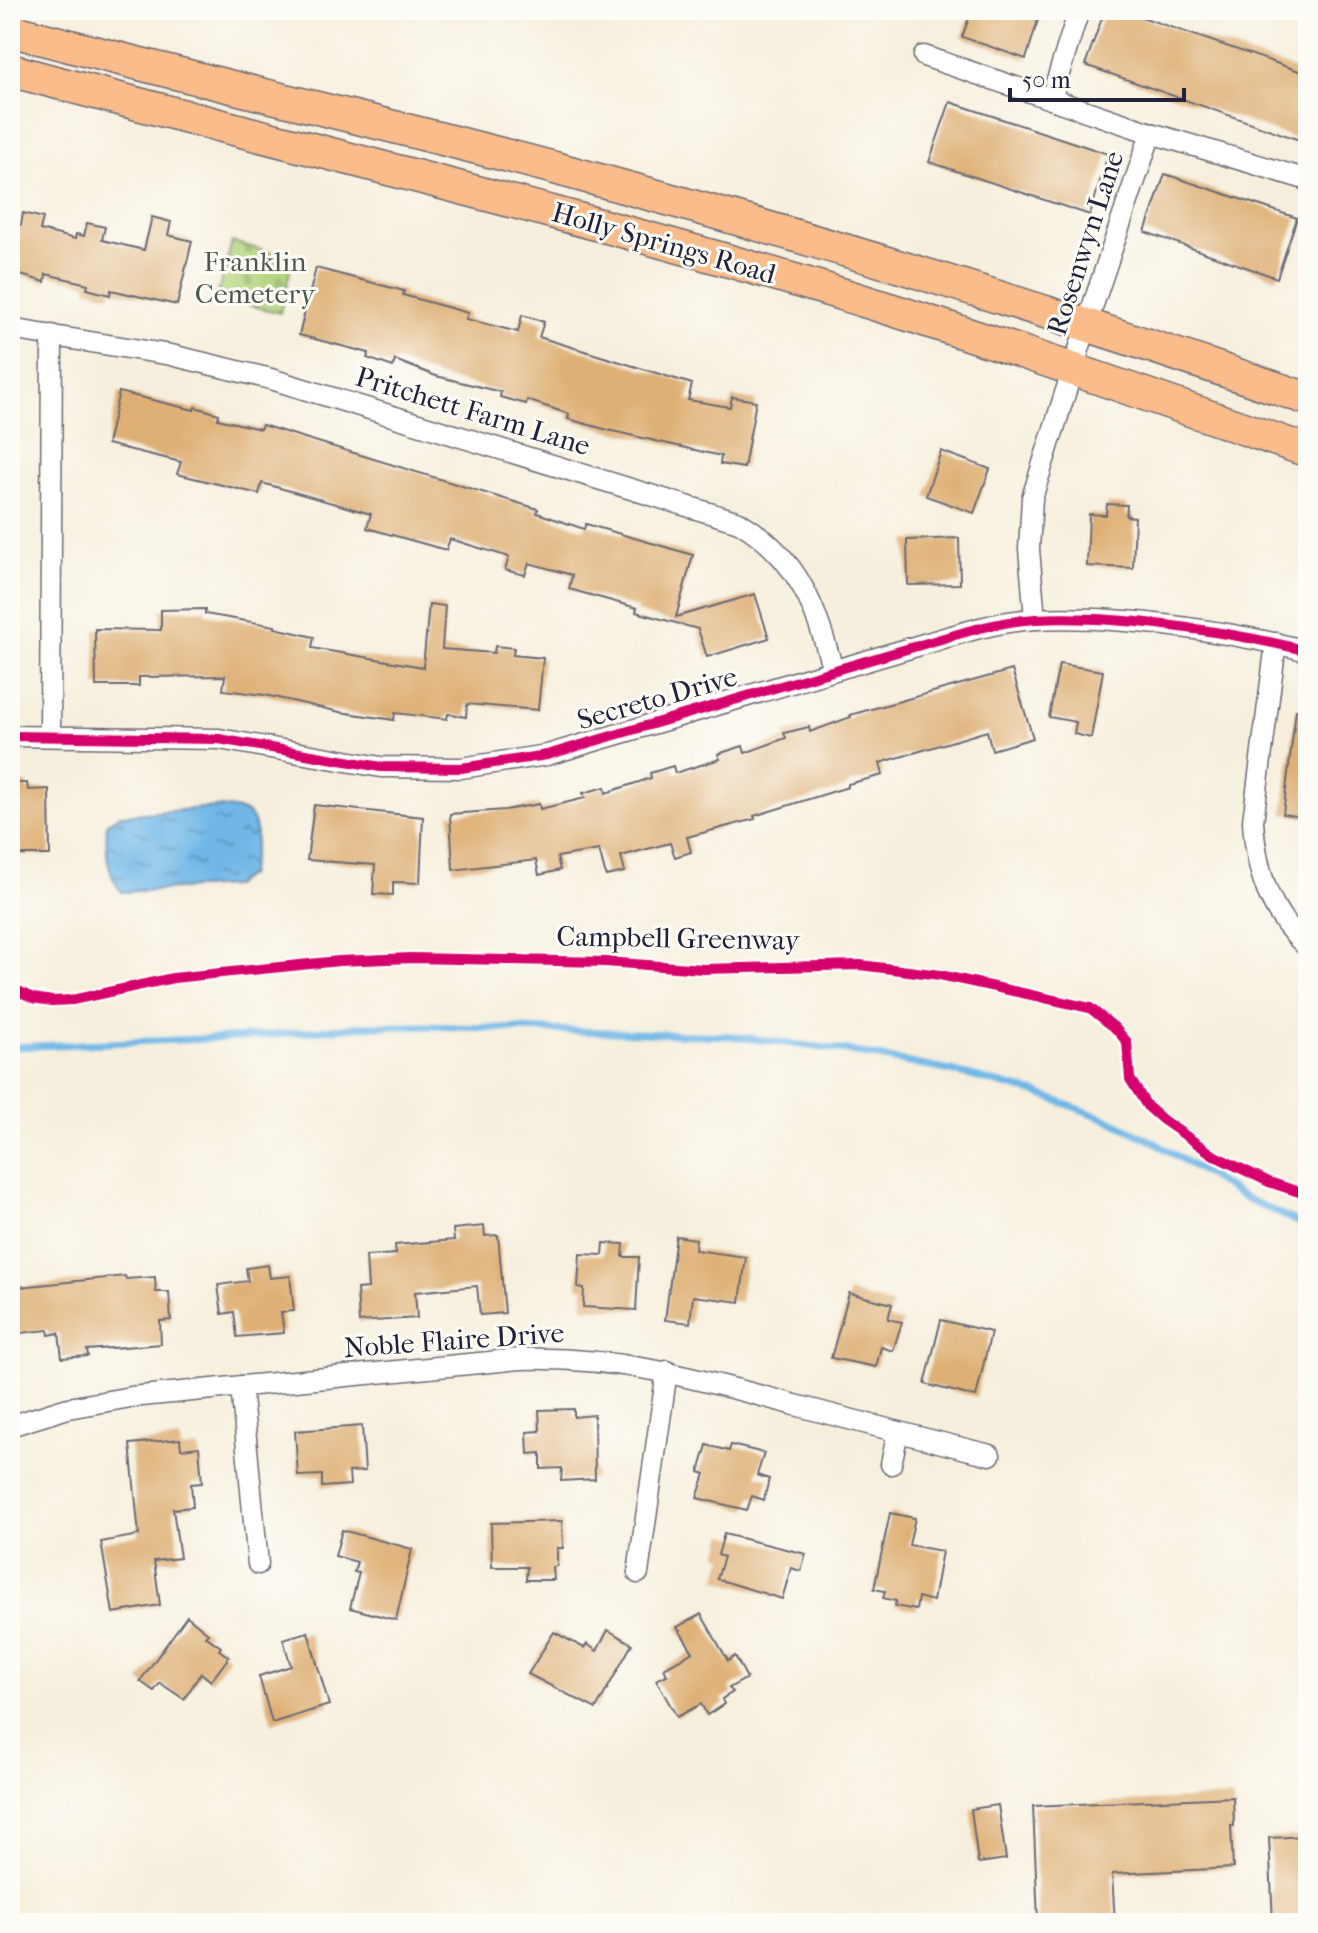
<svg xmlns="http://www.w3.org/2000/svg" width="1318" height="1933" viewBox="0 0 1318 1933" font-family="'IM FELL French Canon',serif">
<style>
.cemetery{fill:url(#cemetery-stones);stroke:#6a7b5c;stroke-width:2}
.water{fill:url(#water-ripples);stroke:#496c91;stroke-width:2}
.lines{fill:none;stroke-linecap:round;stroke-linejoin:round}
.stream{stroke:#70b7e7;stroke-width:7}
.building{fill:#deb076}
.street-casing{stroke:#6c6a74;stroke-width:23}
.primary-casing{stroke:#6c6a74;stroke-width:35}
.street{stroke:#fff;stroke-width:20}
.primary{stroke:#f9bc8a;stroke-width:32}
.cycleway-casing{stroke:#fdfcf7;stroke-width:15}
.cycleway{stroke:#d6006c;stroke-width:10}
.labels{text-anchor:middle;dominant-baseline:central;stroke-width:6;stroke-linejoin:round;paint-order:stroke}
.street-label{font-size:28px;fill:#22223b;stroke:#fdfcf7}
.park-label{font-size:28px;fill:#4e574e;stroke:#fdfcf7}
</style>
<defs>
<pattern id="cemetery-stones" width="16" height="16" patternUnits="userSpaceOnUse" patternTransform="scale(2)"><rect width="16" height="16" fill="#b3d47c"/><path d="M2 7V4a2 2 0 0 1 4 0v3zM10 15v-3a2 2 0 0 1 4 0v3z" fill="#9ab66c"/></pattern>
<pattern id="water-ripples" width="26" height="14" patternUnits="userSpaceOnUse" patternTransform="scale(2)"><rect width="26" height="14" fill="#70b7e7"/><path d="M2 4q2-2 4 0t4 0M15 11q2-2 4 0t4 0" fill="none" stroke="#5c94bc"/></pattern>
</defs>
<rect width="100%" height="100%" fill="#fdfcf7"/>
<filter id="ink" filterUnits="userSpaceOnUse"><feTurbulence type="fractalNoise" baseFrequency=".0125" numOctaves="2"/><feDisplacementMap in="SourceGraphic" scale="16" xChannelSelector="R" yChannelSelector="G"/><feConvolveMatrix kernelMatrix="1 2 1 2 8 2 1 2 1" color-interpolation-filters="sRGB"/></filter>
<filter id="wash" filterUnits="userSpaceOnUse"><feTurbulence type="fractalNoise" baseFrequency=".006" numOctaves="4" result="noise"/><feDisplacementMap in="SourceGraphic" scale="32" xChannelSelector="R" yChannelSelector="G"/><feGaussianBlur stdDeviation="1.8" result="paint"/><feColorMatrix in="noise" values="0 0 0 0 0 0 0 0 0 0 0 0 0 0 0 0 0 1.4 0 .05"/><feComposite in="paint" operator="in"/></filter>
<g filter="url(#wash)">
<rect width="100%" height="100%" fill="#f6efdd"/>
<path class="cemetery" d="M232 242 293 258 280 313 217 297Z"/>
<path class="water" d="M218 807C226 808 235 809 243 811 266 820 252 857 249 875L233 886 122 892C105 873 106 847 107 823L121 815Z"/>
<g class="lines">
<path class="stream" d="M10 1047 249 1037 363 1026H427L730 1036 848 1051 951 1071 1036 1093 1109 1120 1154 1142 1241 1196 1308 1227"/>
</g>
<g id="blocks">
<g class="building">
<path d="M972 10H1041L1026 59 962 37Z"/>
<path d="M1105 10H1121L1308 74V143L1085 65Z"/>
<path d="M950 102 1108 154 1090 215 929 162Z"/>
<path d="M1165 174 1297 218 1277 278 1145 232Z"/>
<path d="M23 213 43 218 40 230 75 239 76 234 84 236 87 223 105 227 102 240 144 250 152 217 171 222 168 235 192 241 177 305 111 290 110 295 87 289 88 284 46 274 45 282 10 272V222L21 225Z"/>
<path d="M316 268 404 291 403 295 468 313 466 319 518 332 522 315 544 322 539 337 692 384 688 400 730 407 732 397 756 401 744 468 720 464 721 456 608 430 568 419 569 414 527 400 526 404 500 397 501 392 436 376 395 360 393 367 367 358 369 353 299 335Z"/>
<path d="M119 392 194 410 195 407 219 414 218 419 260 429 262 425 538 509 537 513 584 529 586 524 693 555 676 617 755 594 769 638 707 657 698 629 636 612 637 608 569 589 572 575 529 563 525 575 505 570 509 557 450 539 446 550 367 528 371 514 262 483 259 494 177 474 181 462 107 444Z"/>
<path d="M941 451 990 469 974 513 926 496Z"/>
<path d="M1107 504 1127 505 1126 516 1135 517 1133 568 1087 566 1089 514 1106 515Z"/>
<path d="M959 538 960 584 908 585 907 540Z"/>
<path d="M429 604 445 606 442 649 494 653 495 646 514 648 513 655 543 658 538 710 467 704 466 717 448 714 447 719 395 713 394 720 340 712 265 695 223 690 225 676 139 677V686H96L95 629 161 630V610L205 609V614L275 626V628L314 637 312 648 423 667Z"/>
<path d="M1059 664 1103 671 1091 738 1074 734 1076 722 1049 717Z"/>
<path d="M1012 670 1033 738 992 750 987 731 880 763 883 775 848 784V787L754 816 755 819 687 837 691 852 675 857 670 843 621 856 625 872 606 876 599 850 557 857 560 870 539 875 536 860 453 870 450 814 505 810 539 804 540 809 585 798 583 793 605 787 606 793 651 778 650 773 673 766 675 773 720 759 718 754 743 746 745 753 786 738 784 733 809 727 810 732 851 717 850 715Z"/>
<path d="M1296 710H1308V818L1283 814Z"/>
<path d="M10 783H27L28 790 49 789 50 855H10Z"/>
<path d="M314 805 423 817 420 883 393 882V895L373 894 375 865 307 860Z"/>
<path d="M484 1226 485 1236 498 1235 505 1313 480 1315 477 1286 415 1292 417 1318 359 1322 357 1289 368 1288 366 1256 396 1254 395 1245 454 1240 453 1229Z"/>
<path d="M676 1236 696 1239 695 1250 746 1257 740 1302 693 1296 690 1323 665 1320Z"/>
<path d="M604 1243 624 1244 623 1257H639L636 1310 583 1307 584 1288 578 1287 580 1254 603 1255Z"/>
<path d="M268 1265 270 1278 290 1276 294 1311 281 1312 284 1333 237 1337 234 1312 222 1314 218 1285 248 1281 246 1268Z"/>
<path d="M125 1276 126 1279 155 1277 156 1292H169L171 1320 160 1321 161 1344 87 1350 88 1356 62 1358 59 1333 49 1335 48 1330 12 1334 10 1288Z"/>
<path d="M849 1293 892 1304 888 1319 902 1322 893 1351 881 1347 876 1367 831 1358Z"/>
<path d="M941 1320 991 1332 976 1397 925 1384Z"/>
<path d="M574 1409V1417L594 1415 595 1479 561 1481 562 1468 541 1469V1453L528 1454 527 1432 540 1431 539 1410Z"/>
<path d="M362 1426 365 1471 349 1472 350 1485 322 1487V1475L298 1476 295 1431Z"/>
<path d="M180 1439 181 1449 199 1447 202 1483 191 1484 193 1507 173 1509 180 1558 154 1561 160 1605 113 1613 101 1542 139 1535 130 1444Z"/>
<path d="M707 1445 729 1451 731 1445 764 1453 757 1475 769 1479 764 1500 752 1496 747 1510 697 1498 705 1474 699 1472Z"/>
<path d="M890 1513 915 1518 909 1545 942 1551 933 1601 918 1597 916 1610 895 1606 896 1601 883 1598 885 1591 874 1589Z"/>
<path d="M562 1521 563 1548H557V1566L553 1567 554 1580H526L527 1567H492L491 1523Z"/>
<path d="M342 1530 412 1549 396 1620 350 1608 359 1573 354 1572 357 1562 335 1556Z"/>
<path d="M724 1534 806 1554 801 1571 791 1568 782 1599 717 1579 724 1557 718 1555Z"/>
<path d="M701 1614 728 1661 735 1656 747 1678 729 1688 733 1692 722 1699 724 1704 707 1715 701 1704 677 1717 656 1680 667 1675 664 1668 693 1652 677 1627Z"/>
<path d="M187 1616 208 1633 205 1636 221 1647 219 1650 229 1657 211 1681 201 1673 184 1699 160 1683 154 1691 140 1681Z"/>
<path d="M608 1630 632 1644 596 1709 528 1674 554 1632 584 1648 587 1644 597 1651Z"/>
<path d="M308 1632 329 1705 272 1723 259 1676 291 1666 283 1639Z"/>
<path d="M1233 1797 1234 1826H1231L1233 1868 1112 1874 1115 1923H1086V1918L1038 1920 1033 1806Z"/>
<path d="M998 1805 1006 1859 978 1863 971 1809Z"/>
<path d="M1308 1836V1923H1273L1269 1838Z"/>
</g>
</g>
</g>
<g filter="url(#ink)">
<use href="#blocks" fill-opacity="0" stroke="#6c6a74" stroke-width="2"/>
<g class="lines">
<defs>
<g id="street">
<path d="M924 56 1151 133 1308 180"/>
<path d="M1051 99 1079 10"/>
<path d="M10 329 171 355 271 379 739 522C799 558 815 606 833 670"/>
<path d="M1035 619 1029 549 1032 498 1094 302 1151 133"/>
<path d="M1276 643 1253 821C1256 871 1269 913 1308 948"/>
<path d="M10 736 219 739 381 767 461 768 547 755 917 646C955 635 996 621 1036 619 1118 615 1228 631 1308 651"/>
<path d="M50 736 52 335"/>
<path d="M241 1386 258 1564"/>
<path d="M10 1426 68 1408 131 1397 520 1359C619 1356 700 1379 795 1405 860 1422 925 1439 990 1455"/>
<path d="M891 1464 898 1432"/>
<path d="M638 1573 667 1371"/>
</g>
<g id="primary">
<path d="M10 30C193 80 379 121 562 170 814 238 1062 314 1308 399"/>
<path d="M10 70C273 141 537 204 798 281 970 332 1139 392 1308 451"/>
</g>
</defs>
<use href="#street" class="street-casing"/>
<use href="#primary" class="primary-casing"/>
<use href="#street" class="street"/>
<use href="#primary" class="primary"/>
<defs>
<g id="cycleway">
<path d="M10 736 219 739 381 767 461 768 547 755 917 646C955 635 996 621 1036 619 1118 615 1228 631 1308 651"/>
<path d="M10 987 33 998 52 1001 72 1000 173 978 339 961 411 958 605 962 703 969 860 965 940 975 1090 1008 1115 1028 1127 1042 1130 1079 1147 1106 1163 1120 1215 1156 1269 1182 1308 1195"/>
</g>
</defs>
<use href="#cycleway" class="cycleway-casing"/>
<use href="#cycleway" class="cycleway"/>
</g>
</g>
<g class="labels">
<g class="street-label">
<text transform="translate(664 243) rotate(16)">Holly Springs Road</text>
<text transform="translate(1085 243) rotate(-72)">Rosenwyn Lane</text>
<text transform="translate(473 411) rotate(17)">Pritchett Farm Lane</text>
<text transform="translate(657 698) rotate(-16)">Secreto Drive</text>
<text transform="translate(678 938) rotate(1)">Campbell Greenway</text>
<text transform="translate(454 1340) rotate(-4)">Noble Flaire Drive</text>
</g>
<g class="park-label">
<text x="255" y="261">Franklin<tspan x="255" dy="32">Cemetery</tspan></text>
</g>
</g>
<rect width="1318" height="1933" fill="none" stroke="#fdfcf7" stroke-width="40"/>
<path d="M1010 88v12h174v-12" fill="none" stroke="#22223b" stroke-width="4"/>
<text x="1022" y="88" font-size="24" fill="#22223b" stroke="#fdfcf7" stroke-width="6" paint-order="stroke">50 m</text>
</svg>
